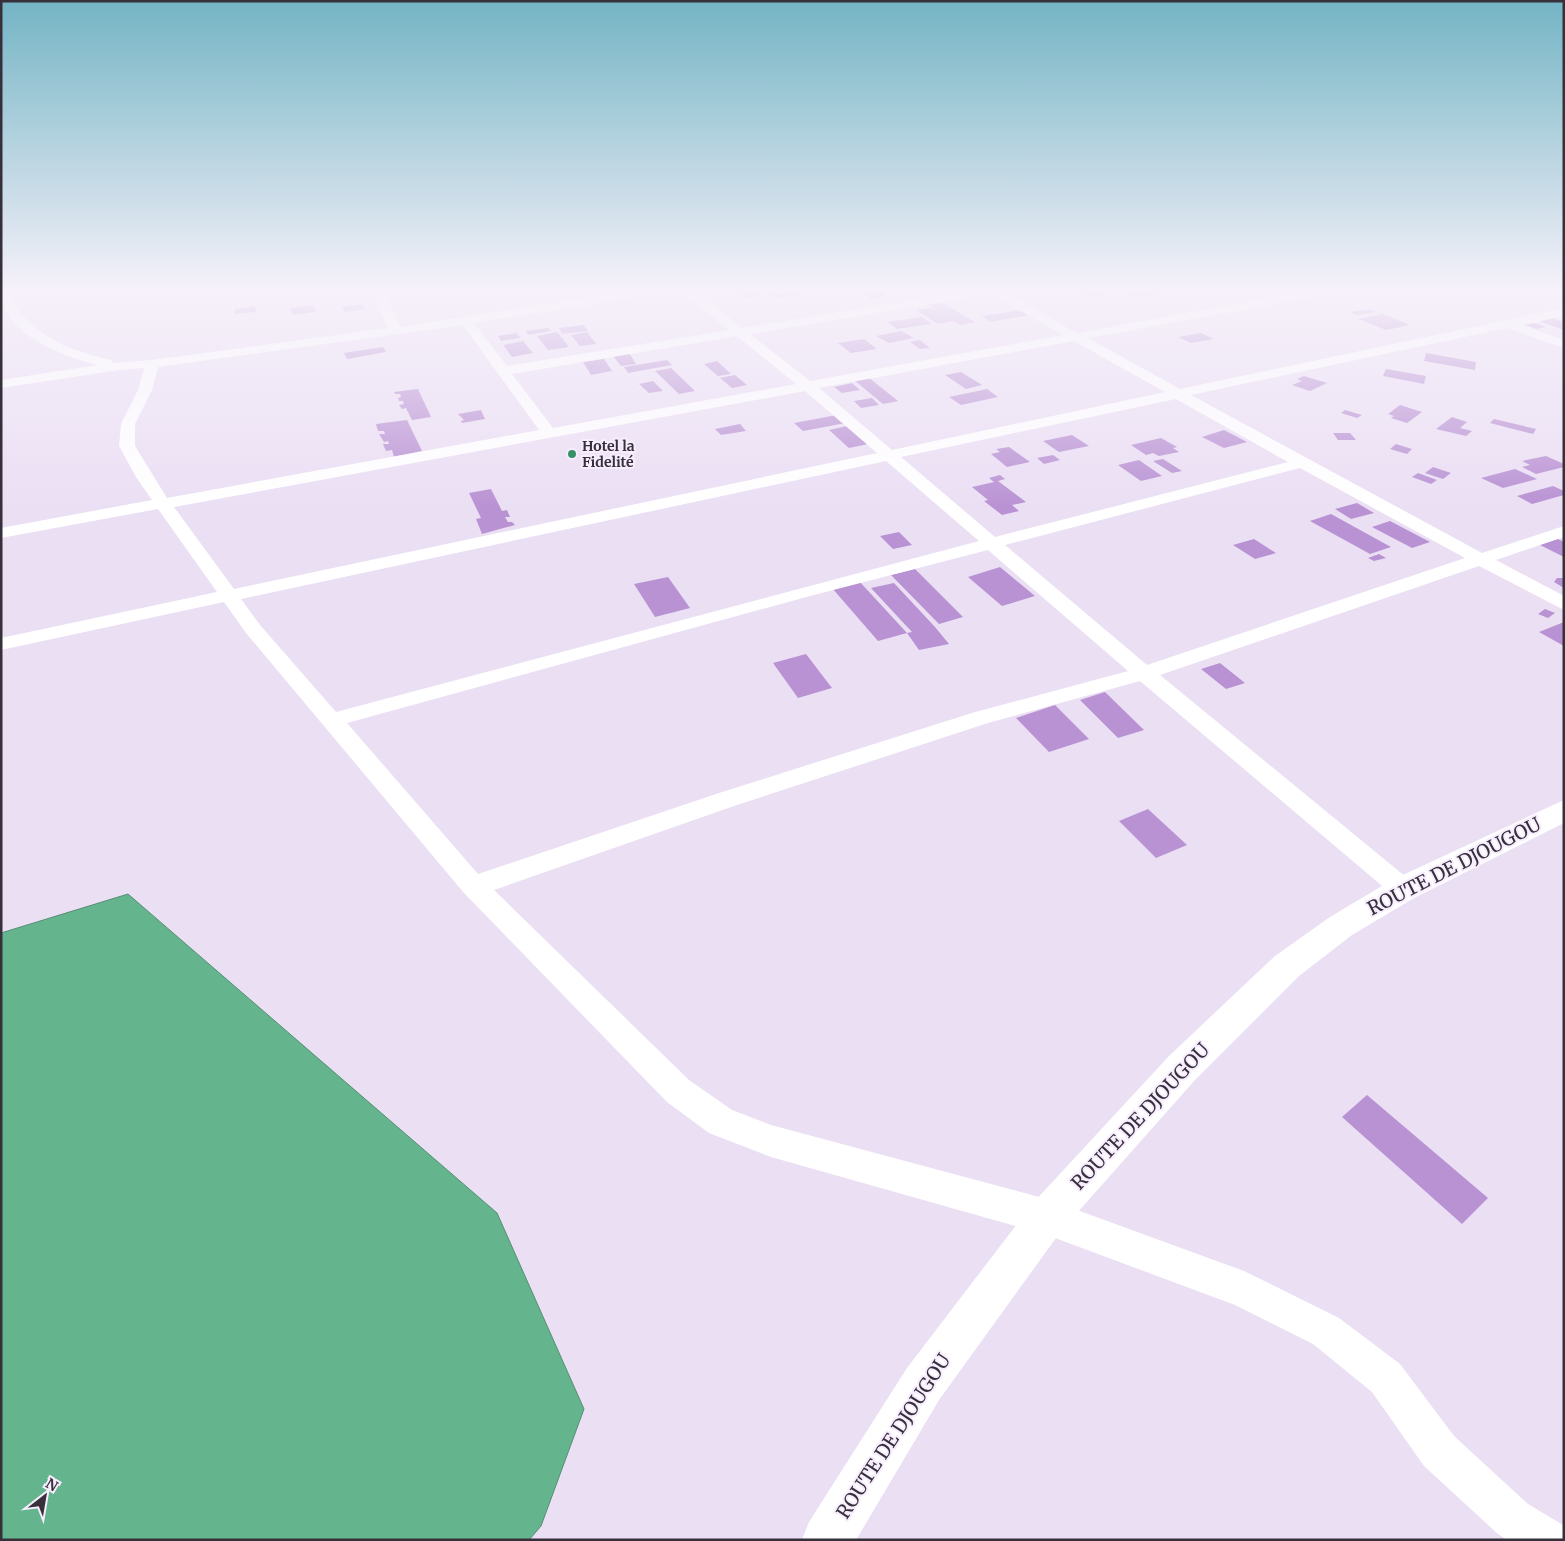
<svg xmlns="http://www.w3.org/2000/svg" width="1565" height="1541" viewBox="0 0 1565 1541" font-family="Merriweather,serif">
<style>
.water{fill:#64b58d;stroke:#568d74}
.building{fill:#b992d3}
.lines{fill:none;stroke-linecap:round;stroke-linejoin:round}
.street{fill:#fff;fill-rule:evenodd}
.highway{fill:#fff;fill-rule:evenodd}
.poi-dot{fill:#359168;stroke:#f7edfe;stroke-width:2}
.labels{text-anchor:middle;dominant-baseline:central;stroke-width:4;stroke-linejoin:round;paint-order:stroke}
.far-poi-label{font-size:14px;font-weight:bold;fill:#353039;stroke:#f7edfe;text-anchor:start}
.near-street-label{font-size:19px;fill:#353039;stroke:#f7edfe}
</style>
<rect width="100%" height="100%" fill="#ebdff4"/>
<path class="water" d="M128 894 497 1213 584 1409 541 1526 529 1540H1V933Z"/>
<g class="building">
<path d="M754 291 761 295 746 298 740 294Z"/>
<path d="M793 291 803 294 776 298 771 295Z"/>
<path d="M860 291H878L886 296 872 299Z"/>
<path d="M1081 291H1098L1104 294 1091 296Z"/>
<path d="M1125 291H1155L1160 293 1138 297Z"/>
<path d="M943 303 975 322 960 325 954 321 938 324 916 310 931 308 941 313 929 305Z"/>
<path d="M362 304 365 309 345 312 342 307Z"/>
<path d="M313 305 316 312 293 315 290 308Z"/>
<path d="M255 306 256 312 235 314V309Z"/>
<path d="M1369 309 1377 312 1357 315 1349 312Z"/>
<path d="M1021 310 1030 315 990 322 982 316Z"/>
<path d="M1383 314 1410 325 1386 330 1358 319Z"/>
<path d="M1547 316 1564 322V330L1533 319Z"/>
<path d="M922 317 932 324 897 329 888 322Z"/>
<path d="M1534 323 1546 327 1537 329 1525 325Z"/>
<path d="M584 325 588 331 562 334 559 328Z"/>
<path d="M548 328 551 331 528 335 526 331Z"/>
<path d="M901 331 914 338 889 343 876 336Z"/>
<path d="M557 332 569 347 548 350 537 336Z"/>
<path d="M587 332 596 344 580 346 571 335Z"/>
<path d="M517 333 520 338 501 341 498 336Z"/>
<path d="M1201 333 1214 339 1191 343 1178 337Z"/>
<path d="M864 339 877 349 851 353 838 343Z"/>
<path d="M920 340 930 348 920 349 910 342Z"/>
<path d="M523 341 533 353 512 357 503 345Z"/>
<path d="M383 347 386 352 347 359 344 353Z"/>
<path d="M629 353 636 364 621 366 613 356Z"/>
<path d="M1426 353 1476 362 1475 370 1424 361Z"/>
<path d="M604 359 612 371 591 375 583 362Z"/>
<path d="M667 360 672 365 628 373 624 367Z"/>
<path d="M717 361 731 374 718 376 704 364Z"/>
<path d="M671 368 695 391 679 394 655 371Z"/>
<path d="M1386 369 1426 376 1424 384 1383 376Z"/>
<path d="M961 372 982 385 966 389 945 375Z"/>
<path d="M735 375 747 385 732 388 720 378Z"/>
<path d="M1304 376 1327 383 1310 391 1292 385 1302 381 1297 379Z"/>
<path d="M868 377 898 401 883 404 854 380Z"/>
<path d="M653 381 663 391 649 393 639 384Z"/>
<path d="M852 383 860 390 842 393 834 387Z"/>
<path d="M418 389 431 417 412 420 406 408 402 409 399 405 404 404 403 401H399L398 398 401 397 400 394H395L394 392Z"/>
<path d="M987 389 998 397 961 405 949 397Z"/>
<path d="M872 398 879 405 861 408 854 401Z"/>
<path d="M1400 405 1422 412 1407 423 1391 418 1394 416 1388 414Z"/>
<path d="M481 410 485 419 462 423 461 421 464 420 458 414Z"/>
<path d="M1345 410 1362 415 1357 418 1341 413Z"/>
<path d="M837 415 846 423 803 431 794 423Z"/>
<path d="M1452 417 1467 422 1460 428 1472 431 1466 436 1436 429Z"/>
<path d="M1494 419 1536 429 1533 434 1490 423Z"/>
<path d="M407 420 422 451 394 457 392 450 386 451 383 444H389L388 441 384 442 379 434H385L384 431H378L376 424Z"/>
<path d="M740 424 746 431 721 435 715 429Z"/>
<path d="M847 426 868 444 849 448 829 430Z"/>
<path d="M1224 430 1247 442 1224 448 1202 437Z"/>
<path d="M1333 433H1350L1356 440H1338Z"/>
<path d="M1072 435 1089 446 1059 452 1043 441Z"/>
<path d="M1161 438 1177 447 1173 448 1179 452 1159 456 1153 453 1146 455 1131 445Z"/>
<path d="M1396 444 1412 449 1407 454 1390 449Z"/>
<path d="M1009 447 1030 462 1007 467 991 454 1000 452 996 449Z"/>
<path d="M1053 455 1060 460 1044 464 1037 458Z"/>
<path d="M1546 456 1564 464V467L1536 474 1522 467 1530 465 1522 461Z"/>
<path d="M1163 459 1182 471 1172 473 1153 461Z"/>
<path d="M1139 460 1162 476 1141 481 1118 465Z"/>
<path d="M1433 467 1451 473 1443 479 1425 473Z"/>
<path d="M1515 469 1537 479 1503 488 1481 478Z"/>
<path d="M1418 473 1437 480 1431 484 1412 477Z"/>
<path d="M1000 475 1005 479 998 481 1026 502 1012 505 1019 511 1002 515 984 501 988 500 972 487 994 482 989 478Z"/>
<path d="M1553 486 1564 491V495L1532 504 1517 496Z"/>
<path d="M491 489 502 511 507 510 510 517H505L508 522H512L515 525 482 534 476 519 481 518 469 493Z"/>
<path d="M1357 503 1374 513 1351 519 1335 509Z"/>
<path d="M1331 514 1391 547 1370 554 1310 521Z"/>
<path d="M1390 521 1430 542 1412 548 1372 527Z"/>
<path d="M899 532 912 545 893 549 880 536Z"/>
<path d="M1556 538 1564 542V557L1538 544Z"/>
<path d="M1254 539 1276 553 1255 559 1233 545Z"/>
<path d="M1379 554 1386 558 1374 561 1368 558Z"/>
<path d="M1000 567 1035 596 1002 606 968 577Z"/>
<path d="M915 569 963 617 939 624 891 575Z"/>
<path d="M668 577 690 608 655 617 634 584Z"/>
<path d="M1557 578H1564V588L1554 582Z"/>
<path d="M859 581 907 633 878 641 832 588Z"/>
<path d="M894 583 935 627 949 644 919 650 907 633 912 632 871 588Z"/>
<path d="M1545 609 1555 613 1548 618 1538 614Z"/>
<path d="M1564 622V646L1539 632Z"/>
<path d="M806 654 832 688 798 698 773 663Z"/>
<path d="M1220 663 1245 683 1226 689 1201 669Z"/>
<path d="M1105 692 1144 730 1118 738 1080 700Z"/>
<path d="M1055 705 1089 739 1049 752 1016 718Z"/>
<path d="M1148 809 1187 845 1156 858 1119 821Z"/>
<path d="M1367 1095 1488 1198 1462 1224 1342 1117Z"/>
</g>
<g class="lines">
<path class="street" d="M1 291H7C29 335 65 349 111 360L113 363 152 360 388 328 372 291H384L400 327 628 291H657L651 294 474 323 507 366 729 330 681 291H695L742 328 968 291H1002L1077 333 1307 291H1333L1327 294 1088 338 1180 389 1564 308V316L1522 325 1564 340V348L1507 328 1191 395 1482 553 1564 526V537L1496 560 1564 596V610L1479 566 1160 675 1412 882 1416 889 1412 896 1403 899 1394 896 1140 681 988 723 737 805 494 890 689 1080 732 1110 771 1125 1047 1199 1244 1271 1339 1318 1400 1364 1454 1436 1528 1504 1563 1525 1564 1540H1507L1498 1534 1424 1466 1372 1392 1313 1344 1235 1305 1047 1235 771 1157 709 1133 667 1102 464 893 246 633 224 602 1 650V638L217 592 158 509 1 538V528L152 500 136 477 119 446 121 424 138 390 144 368 119 370 1 388V380L98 365C64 357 1 333 1 291ZM991 294 1063 335 810 381 750 334ZM463 325 539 430 167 498 135 446V424L152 390 158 367ZM737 336 796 384 553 428 512 374ZM1074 341 1165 392 892 450 819 388ZM805 391 877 453 234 589 174 507ZM1176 399 1288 462 995 537 901 457ZM886 461 979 541 336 712 260 625 241 599ZM1300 468 1465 558 1147 665 1005 545ZM988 550 1128 671 972 713 719 793 478 874 347 723 810 596Z"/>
<path class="highway" d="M1564 800V823L1414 898 1352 935 1299 976 1195 1080 1061 1231 939 1400 856 1540H802L809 1522 907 1368 1033 1203 1169 1056 1275 956 1330 917 1392 880Z"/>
</g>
<linearGradient id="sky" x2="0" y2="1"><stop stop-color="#73b4c4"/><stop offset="0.57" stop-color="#f6f1fa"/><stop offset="1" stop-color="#f6f1fa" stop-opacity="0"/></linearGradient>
<rect width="1565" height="507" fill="url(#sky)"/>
<circle class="poi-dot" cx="572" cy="454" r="5"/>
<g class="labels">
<g class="far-poi-label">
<text x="582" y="446">Hotel la<tspan x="582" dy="16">Fidelité</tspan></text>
</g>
<g class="near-street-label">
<text transform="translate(1454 866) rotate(-27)">ROUTE DE DJOUGOU</text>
<text transform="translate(1140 1116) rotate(-47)">ROUTE DE DJOUGOU</text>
<text transform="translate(893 1436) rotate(-57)">ROUTE DE DJOUGOU</text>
</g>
</g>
<rect width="1565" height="1541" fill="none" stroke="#353039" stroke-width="5"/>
<g transform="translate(45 1496) rotate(31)" stroke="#f7edfe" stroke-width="4" paint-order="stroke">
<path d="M0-4L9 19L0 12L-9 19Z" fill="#353039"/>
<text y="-8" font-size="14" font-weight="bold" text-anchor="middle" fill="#353039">N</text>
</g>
</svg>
